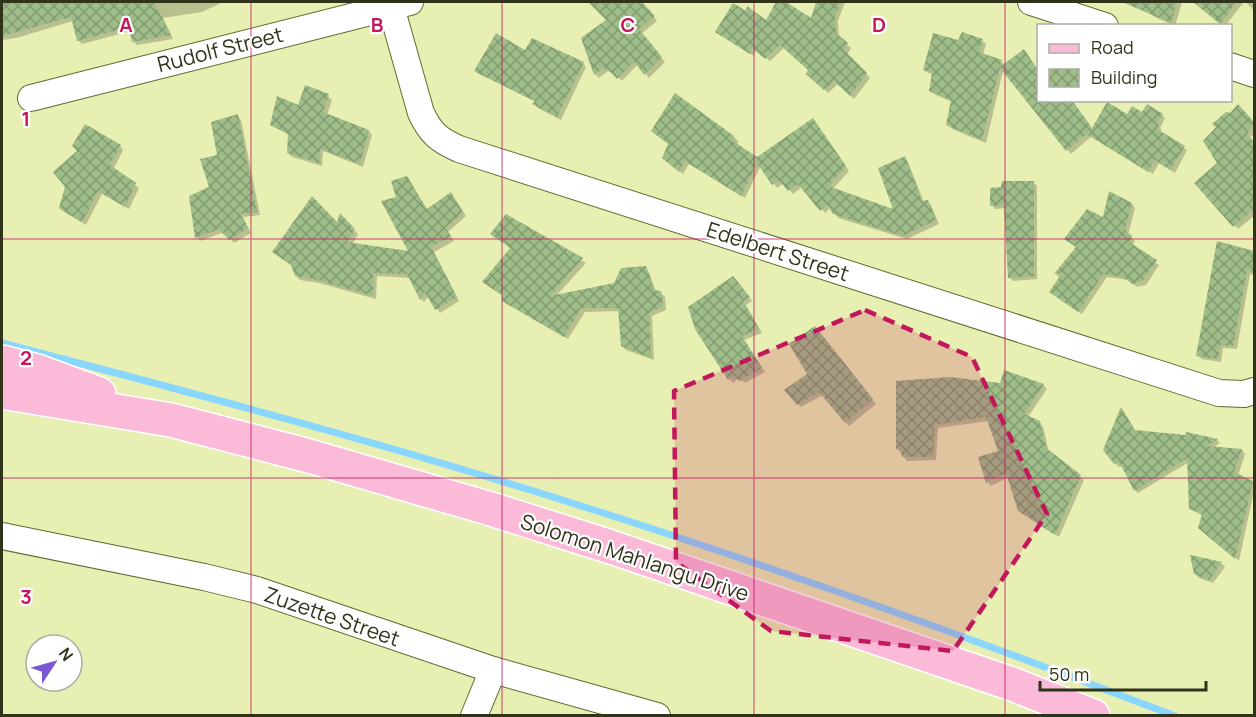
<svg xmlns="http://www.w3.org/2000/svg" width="1256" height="717" viewBox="0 0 1256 717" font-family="Manrope,sans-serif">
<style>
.shadow{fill:#0003}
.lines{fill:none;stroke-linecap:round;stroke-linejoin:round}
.stream{stroke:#89d6ff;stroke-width:7}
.building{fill:url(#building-cross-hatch)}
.minor-casing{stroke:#646830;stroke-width:28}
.major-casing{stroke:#fff;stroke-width:36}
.minor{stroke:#fff;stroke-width:26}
.major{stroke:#fbbad7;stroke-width:33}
.marked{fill:#c2185b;fill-opacity:0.2;stroke:#c2185b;stroke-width:4.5;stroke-dasharray:12 8;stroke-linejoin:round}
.grid{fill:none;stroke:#c2185b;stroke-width:1.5;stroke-opacity:0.55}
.labels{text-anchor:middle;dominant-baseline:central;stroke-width:4.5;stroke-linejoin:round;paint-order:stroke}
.street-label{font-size:21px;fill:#30321a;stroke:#fff}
.grid-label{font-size:20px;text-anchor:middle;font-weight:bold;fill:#c2185b;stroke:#fff;stroke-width:4.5;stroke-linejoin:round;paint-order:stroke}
</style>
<defs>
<pattern id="building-cross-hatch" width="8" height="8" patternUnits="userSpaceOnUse" patternTransform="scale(1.5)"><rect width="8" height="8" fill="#9ebd89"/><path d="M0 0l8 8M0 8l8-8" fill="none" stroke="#819a6f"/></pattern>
</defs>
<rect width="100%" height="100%" fill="#e8efb2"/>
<g class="shadow">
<path d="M2 2H223L202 12 163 18 173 39 137 45 133 41 131 31 82 44 78 40 73 21 16 38 2 40Z"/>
<path d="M597 2H641L657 21 641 34 665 62 649 78 638 64 622 81 613 72 611 73 608 71 599 78 595 74 583 38 608 20 593 5Z"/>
<path d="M777 2H783L812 20 818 2H845L838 21 839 38 851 48 847 55 870 78 854 99 838 84 828 93 807 73 810 70 785 47 770 61 756 50 754 56 720 35 766 22Z"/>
<path d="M1148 2H1182L1175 26 1153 16 1149 12 1151 4Z"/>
<path d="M1194 2H1244L1225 26H1223Z"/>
<path d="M1246 2H1254V11Z"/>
<path d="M959 41H982L986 44 983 55 1001 62 1005 65 1027 55 1038 70V100L1093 130 1128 117 1143 114 1162 115 1165 118 1160 128 1162 130 1160 133 1187 150 1175 173 1159 163 1153 174 1092 136 1071 154 1003 71 986 143 952 129 948 125 952 102 934 94 931 90 933 74 928 73 924 70Z"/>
<path d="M525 52 583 63 586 67 561 120 538 108 534 104 536 102 479 74 475 70Z"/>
<path d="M328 96 332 100 327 115 369 131 372 135 363 167 323 151 322 166 292 157 288 153 289 135 272 124 299 107Z"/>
<path d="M1238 107 1254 124V133L1250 138 1254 144V216L1238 229 1197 183 1219 164 1230 115Z"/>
<path d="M237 116 241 120 260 215 243 217 251 233 234 243 224 232 200 241 197 237 218 156Z"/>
<path d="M813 120 849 171 833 189 896 212 904 158 908 162 924 202 927 201 931 205 939 224 907 239 838 218 831 207 825 213 802 187 793 194 784 183 777 188 761 165 745 198 689 164 683 174 668 162 734 137 738 141 737 145 757 159Z"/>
<path d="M120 146 123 150 113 170 139 188 129 209 102 194 86 225 64 212 60 208 79 151Z"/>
<path d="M1033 182 1037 186V279L1013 281 1009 277 1005 208 995 209 992 205Z"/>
<path d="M451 194 466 216 448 232 454 241 434 252 459 301 440 313 429 296 424 302 421 299 410 278 377 276 376 299 319 283 300 280 296 276 293 266 278 256 338 225 340 216 358 234 352 245 410 252 428 211Z"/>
<path d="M1132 204 1135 208 1128 235 1135 241 1132 246 1159 265 1146 285 1137 287 1128 280 1107 277 1082 314 1054 295 1060 278 1056 274 1104 220Z"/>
<path d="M507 216 586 263 556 296 615 284 645 268 649 272 656 292 661 293 665 297 666 310 652 316 654 360 626 350 622 346 620 311 585 312 568 339 507 304 503 300 504 296 488 286 484 282 512 249Z"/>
<path d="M1218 243 1254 252V275L1250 274 1237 349 1223 348 1221 362 1202 359 1198 356Z"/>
<path d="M737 281 752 301 746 305 762 333 744 340 765 372 745 383 739 378 733 383 729 379Z"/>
<path d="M818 332 876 404 849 426 823 395 801 407 798 404 809 374Z"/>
<path d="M1005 372 1043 385 1047 389 1028 417 1043 426 1049 453 1084 480 1059 537 1024 514 1009 477 991 486 987 482 1000 452 989 421 938 428 936 460 907 461 898 449V382L1001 385Z"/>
<path d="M1136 431 1188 437V434L1217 440 1220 443 1213 448 1242 450 1245 454 1238 476 1252 483 1254 485V491L1239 561 1204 532 1203 516 1191 509 1189 462 1138 493 1135 490 1124 466 1119 467 1115 463Z"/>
<path d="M1192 557 1222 564 1225 567 1213 583 1199 578 1195 574Z"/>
</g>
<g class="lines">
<path class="stream" d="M2 343C201 395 401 448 597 511 792 573 984 643 1175 716"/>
</g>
<g class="building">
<path d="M2 2H154L171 35 132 42 129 27 77 41 71 17 2 36Z"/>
<path d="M588 2H642L655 16 639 29 662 57 644 75 634 61 617 79 608 69 606 71 604 67 594 75 581 38 606 20Z"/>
<path d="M776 2H786L811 18 816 2H840L835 17 836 33 848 43 844 50 867 73 850 96 834 81 824 90 806 74 808 70 780 45 765 59 752 48 750 54 715 32 733 3 746 11 747 6 766 20Z"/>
<path d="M1122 2H1177L1171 23Z"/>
<path d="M1193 2H1237L1220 24Z"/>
<path d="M962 32 983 39 979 52 1002 60 1000 67 1024 49 1038 70V100H1072L1092 128 1107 102 1127 114 1132 106 1142 112 1147 104 1163 114 1156 123 1159 125 1157 129 1185 146 1170 170 1155 160 1148 172 1088 135 1091 130 1066 151 1000 68 982 140 946 125 951 100 929 91 932 72 923 70 933 33 958 40Z"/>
<path d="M496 33 525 50 532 38 584 62 557 117 532 104 535 101 474 71Z"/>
<path d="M305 85 329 94 323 112 369 130 360 164 320 149 319 163 287 153 288 134 270 125 277 96 298 105Z"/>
<path d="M675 93 734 136 733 141 757 157 813 118 846 166 828 186 893 209 878 168 905 156 922 201 928 200 936 220 903 236 833 214 827 204 820 211 798 184 788 191 779 180 772 185 757 163 741 196 685 161 679 172 662 158 668 144 651 131Z"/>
<path d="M1238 104 1254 122 1247 134 1254 142V209L1233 227 1194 183 1217 163 1203 141 1216 127 1212 124 1226 112 1230 113Z"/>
<path d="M238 114 257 212 240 214 248 228 229 240 219 229 195 238 189 196 209 187 200 159 217 155 211 122Z"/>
<path d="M85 124 121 145 110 165 136 183 125 207 98 191 82 222 59 208 65 187 53 172 77 151 72 146Z"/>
<path d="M407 176 427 209 451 192 463 212 445 228 451 236 431 247 457 297 435 310 425 292 420 300 407 274 373 273V296L314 279 295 276 291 265 272 252 312 196 337 222 340 213 355 229 347 242 408 251 381 201 396 197 391 181Z"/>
<path d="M1002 181H1034V276L1008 278 1004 205 990 206V188L1001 187Z"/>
<path d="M1109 191 1132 203 1125 230 1132 236 1129 242 1157 260 1142 281 1132 284 1123 277 1103 274 1078 312 1049 292 1062 273 1054 274 1076 247 1064 239 1087 209 1103 217Z"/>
<path d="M506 214 583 258 550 296 614 283 621 268 646 266 654 290 661 291 663 306 649 313 651 358 621 346 618 308H581L564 337 502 301V295L482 282 510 248 490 234Z"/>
<path d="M1217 241 1254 251V272L1247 271 1233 346 1220 345 1218 359 1196 356Z"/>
<path d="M733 276 750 297 743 301 759 329 742 336 762 368 740 381 734 376 728 380 695 329 688 307Z"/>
<path d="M815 326 873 399 845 423 819 392 797 405 784 390 807 374 789 344Z"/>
<path d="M1004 370 1044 384 1024 414 1040 421 1046 448 1081 475 1055 535 1018 511 1006 473 986 483 978 457 998 451 986 417 935 425 933 457H902L901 450 896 449V381L950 377 1000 383Z"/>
<path d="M1121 407 1135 430 1186 435V432L1218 439 1207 446 1242 449 1234 472 1253 481 1235 559 1198 528 1202 514 1189 509 1187 458 1134 491 1120 463 1114 464 1103 450Z"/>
<path d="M1190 555 1222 562 1209 580 1194 574Z"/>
</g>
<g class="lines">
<defs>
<g id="minor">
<path d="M1031 2 1105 26"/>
<path d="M391 7 421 113C431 134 439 140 459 149L1219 393 1244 394 1254 391"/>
<path d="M1230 66 1254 74"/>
<path d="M31 98 410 2"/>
<path d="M2 536 204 577 257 590 493 670 657 716"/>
<path d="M474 716 493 670"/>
</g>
<g id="major">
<path d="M2 362 37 371 99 394"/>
<path d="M2 392 171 420 309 456 491 509 611 547 1012 684 1093 716"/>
</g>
</defs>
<use href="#minor" class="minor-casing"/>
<use href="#major" class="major-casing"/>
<use href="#minor" class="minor"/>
<use href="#major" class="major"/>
</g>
<path class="marked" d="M865 310 972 357 1047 514 953 651 771 631 676 562 674 391Z"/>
<path class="grid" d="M251 2V716M502 2V716M754 2V716M1005 2V716M2 239H1254M2 478H1254"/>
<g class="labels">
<g class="street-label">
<text transform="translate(220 49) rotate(-14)">Rudolf Street</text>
<text transform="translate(778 251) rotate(18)">Edelbert Street</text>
<text transform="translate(635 557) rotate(18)">Solomon Mahlangu Drive</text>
<text transform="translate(332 616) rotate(19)">Zuzette Street</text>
</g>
</g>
<g class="grid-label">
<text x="126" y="32">A</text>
<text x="377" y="32">B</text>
<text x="628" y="32">C</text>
<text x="879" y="32">D</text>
<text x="26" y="126">1</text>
<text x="26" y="365">2</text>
<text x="26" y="604">3</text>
</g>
<rect width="1256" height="717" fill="none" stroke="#30321a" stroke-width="6"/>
<rect x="1037" y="24" width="195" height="78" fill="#ffffff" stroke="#acada3" stroke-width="1.5"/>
<rect x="1049" y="44" width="30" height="9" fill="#fbbad7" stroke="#acada3" stroke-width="1.5"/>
<text x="1091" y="54" font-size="18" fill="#30321a">Road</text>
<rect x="1049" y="69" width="30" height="18" fill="url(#building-cross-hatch)" stroke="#acada3" stroke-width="1.5"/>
<text x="1091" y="84" font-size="18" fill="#30321a">Building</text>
<g transform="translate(54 663) rotate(54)"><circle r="28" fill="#ffffff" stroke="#acada3" stroke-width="1.5"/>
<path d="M0-4.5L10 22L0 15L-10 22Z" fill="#7b58d2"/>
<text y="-9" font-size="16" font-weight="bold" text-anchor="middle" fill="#30321a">N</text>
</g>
<path d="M1040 681v9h166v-9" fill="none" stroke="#30321a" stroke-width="3"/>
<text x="1049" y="681" font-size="18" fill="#30321a" stroke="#ffffff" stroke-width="4.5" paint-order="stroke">50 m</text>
</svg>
